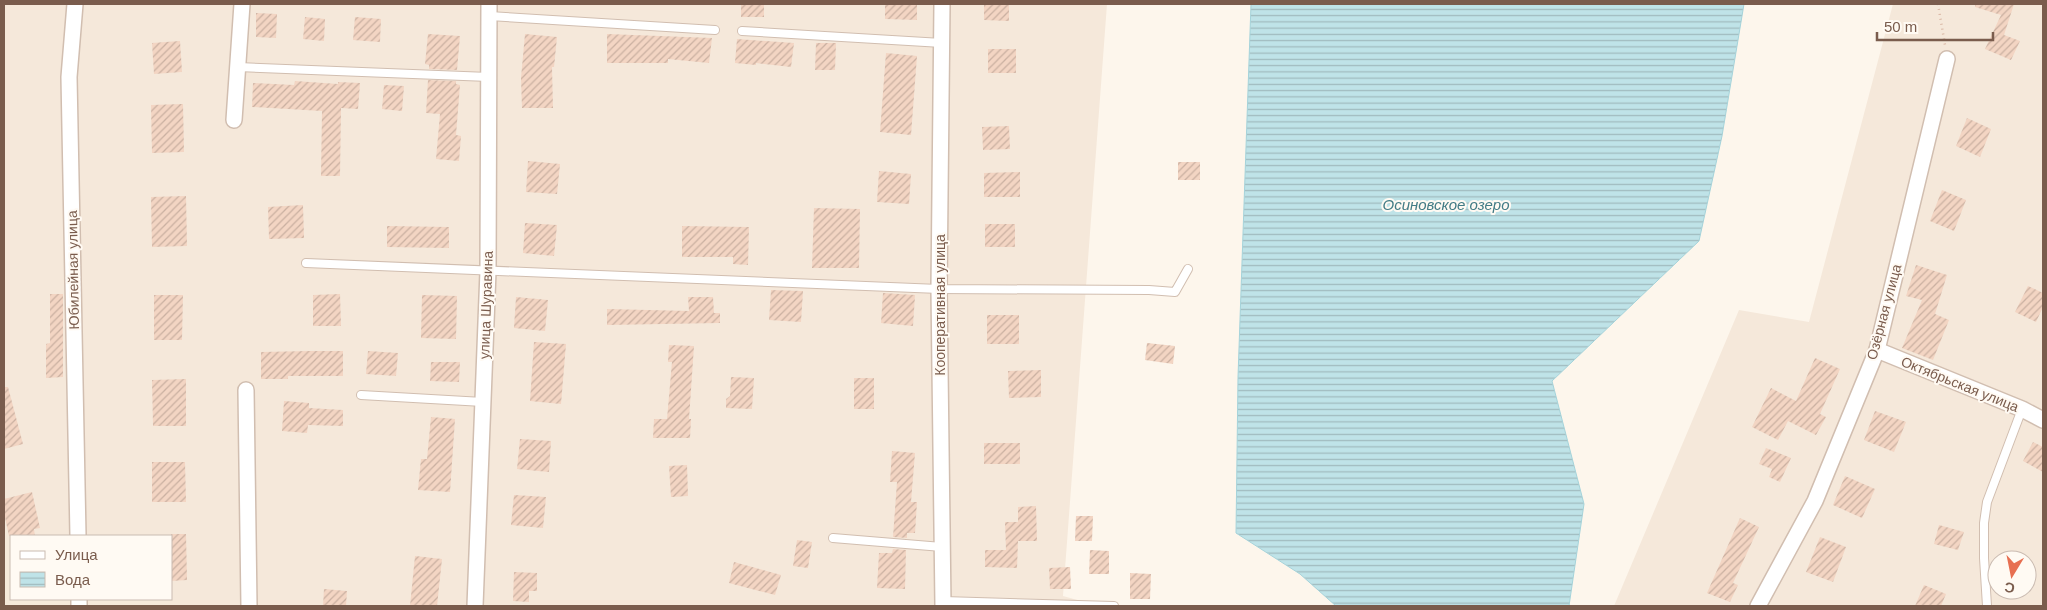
<svg xmlns="http://www.w3.org/2000/svg" width="2047" height="610" viewBox="0 0 2047 610" font-family="Arial,sans-serif">
<style>
.residential{fill:#f5e8da;fill-rule:evenodd}
.water{fill:url(#water-rules);stroke:#a5d3da}
.building{fill:url(#building-hatch)}
.lines{fill:none;stroke-linecap:round;stroke-linejoin:round}
.lane-casing{stroke:#d1beb0;stroke-width:10}
.street-casing{stroke:#d1beb0;stroke-width:18}
.path{stroke:#d9b8a5;stroke-width:2.5;stroke-dasharray:1 4;stroke-linecap:butt}
.lane{stroke:#fff;stroke-width:8}
.street{stroke:#fff;stroke-width:15}
.labels{text-anchor:middle;dominant-baseline:central;stroke-width:4;stroke-linejoin:round;paint-order:stroke}
.street-label{font-size:14px;fill:#7a5c4d;stroke:#fffaf3}
.water-label{font-size:15px;font-style:italic;fill:#437c86;stroke:#fffaf3}
</style>
<defs>
<pattern id="water-rules" width="6" height="5" patternUnits="userSpaceOnUse" patternTransform="scale(1.25)"><rect width="6" height="5" fill="#bfe3e8"/><path d="M0 2.5h6" fill="none" stroke="#a0bbbe"/></pattern>
<pattern id="building-hatch" width="6" height="6" patternUnits="userSpaceOnUse" patternTransform="scale(1.25)"><rect width="6" height="6" fill="#f3d5c3"/><path d="M-1 1l2-2M0 6l6-6M5 7l2-2" fill="none" stroke="#cab0a1"/></pattern>
</defs>
<rect width="100%" height="100%" fill="#fdf6ec"/>
<g class="residential">
<path d="M4 4H1107L1063 596 1099 606H4ZM11 536H171V599H11Z"/>
<path d="M1893 4H2043V606H1614L1739 310 1809 322ZM1997 560H2027V590H1997Z"/>
</g>
<path class="water" d="M1251 4H1744L1722 136 1699 241 1552 381 1584 504 1569 606H1336L1300 574 1236 533 1238 377Z"/>
<g class="building">
<rect x="741" y="4" width="23" height="13"/>
<path d="M885 4H917V20L885 19Z"/>
<path d="M984 4H1009V21L984 20Z"/>
<path d="M1975 4H2014L2004 35 2020 41 2011 60 1985 49 2001 15 1975 7Z"/>
<path d="M256 13 277 14 276 38 256 37Z"/>
<path d="M305 17 325 19 324 41 303 39Z"/>
<path d="M355 17 381 19 380 42 353 40Z"/>
<path d="M428 34 460 36 457 70 429 69V65L425 64Z"/>
<path d="M525 34 557 37 554 67H552L553 108H522L521 78Z"/>
<path d="M607 34 712 38 709 63 668 59V63H607Z"/>
<path d="M737 39 794 43 791 67 756 63V65L735 63Z"/>
<path d="M180 41 182 72 154 74 152 43Z"/>
<path d="M816 43H836L835 70H815Z"/>
<rect x="988" y="49" width="28" height="24"/>
<path d="M886 53 917 56 911 135 880 132Z"/>
<path d="M428 80 456 81V84L460 85 456 135 461 136 459 161 436 159 440 114 426 113Z"/>
<path d="M295 81 338 84V82L360 83 358 109 341 108 340 176H321L322 111 252 107 253 83 294 85Z"/>
<path d="M384 85 404 86 402 111 382 109Z"/>
<path d="M183 104 184 152 152 153 151 105Z"/>
<path d="M1967 118 1991 129 1980 157 1956 146Z"/>
<path d="M1009 126 1010 149 983 150 982 127Z"/>
<path d="M528 161 560 164 557 194 526 192Z"/>
<rect x="1178" y="162" width="22" height="18"/>
<path d="M879 171 911 174 909 204 877 202Z"/>
<path d="M1020 172V197H984V173Z"/>
<path d="M1942 190 1966 200 1954 231 1930 221Z"/>
<path d="M186 196 187 246 152 247 151 197Z"/>
<path d="M303 205 304 238 269 239 268 207Z"/>
<path d="M814 208 860 209 859 268H812Z"/>
<path d="M525 223 557 225 554 256 523 253Z"/>
<rect x="985" y="224" width="30" height="23"/>
<path d="M387 226 449 227V248L387 247Z"/>
<path d="M682 226 749 227 748 265 733 264V257H682Z"/>
<path d="M1916 265 1947 275 1935 314 1949 320 1933 360 1902 348 1922 300 1906 296Z"/>
<path d="M2028 286 2043 293V307L2036 322 2015 312Z"/>
<path d="M771 290 803 291 801 322 769 320Z"/>
<path d="M883 293 915 295 913 326 881 323Z"/>
<path d="M50 294H63V377L46 378V344L50 343Z"/>
<path d="M340 294 341 326H313V295Z"/>
<path d="M154 295H183L182 340H154Z"/>
<path d="M422 295 457 296 456 339 421 338Z"/>
<path d="M516 297 548 300 545 331 514 328Z"/>
<path d="M688 297H713L714 313H720V323L607 325V309L689 311Z"/>
<rect x="987" y="315" width="32" height="29"/>
<path d="M534 342 566 344 561 404 530 401Z"/>
<path d="M1147 343 1175 346 1173 364 1145 360Z"/>
<path d="M669 345 694 346 689 419H691L690 438H653L654 419H667L672 362H668Z"/>
<path d="M310 351H343V376H288V379H261V352Z"/>
<path d="M368 351 398 353 396 376 366 374Z"/>
<path d="M1815 358 1840 369 1820 414 1826 417 1816 435 1788 421 1778 440 1752 427 1771 388 1796 401Z"/>
<path d="M431 362H460L459 382 430 381Z"/>
<path d="M1041 370V397L1009 398 1008 371Z"/>
<path d="M731 377 754 378 752 409 726 408V399L730 396Z"/>
<rect x="854" y="378" width="20" height="31"/>
<path d="M186 379V426H153L152 380Z"/>
<path d="M4 387H8L23 444 4 449Z"/>
<path d="M284 401 309 403V408L343 410V426L308 425 307 433 282 431Z"/>
<path d="M1875 411 1906 422 1894 452 1864 440Z"/>
<path d="M431 417 455 419 450 492 418 490 421 459H427Z"/>
<path d="M520 439 551 441 549 472 517 469Z"/>
<path d="M2033 442 2043 447V472L2023 461Z"/>
<rect x="984" y="443" width="36" height="21"/>
<path d="M1766 448 1791 458 1780 482 1769 477 1772 469 1759 464Z"/>
<path d="M892 451 915 453 911 502H917L915 533H907V538L893 537 897 482H890Z"/>
<path d="M152 462H185L186 502H152Z"/>
<path d="M687 465 688 496 671 497 669 466Z"/>
<path d="M1845 476 1875 489 1862 518 1833 505Z"/>
<path d="M32 492 40 528 34 529 35 536H9L4 513V499Z"/>
<path d="M514 495 546 497 543 528 511 525Z"/>
<path d="M1036 506 1037 541H1018L1017 568 985 567V550H1006L1005 522H1018V507Z"/>
<path d="M1076 516H1093L1092 541H1075Z"/>
<path d="M1740 518 1759 527 1733 583 1738 585 1730 602 1707 593Z"/>
<path d="M1939 525 1964 532 1958 550 1934 544Z"/>
<path d="M171 534H186L187 580 171 581Z"/>
<path d="M1820 537 1846 547 1833 582 1806 572Z"/>
<path d="M797 540 812 542 808 568 793 566Z"/>
<path d="M893 549 906 550 905 589 877 588 879 553H892Z"/>
<path d="M1090 550 1109 551V574H1089Z"/>
<path d="M415 556 442 559 437 606H410Z"/>
<path d="M734 562 781 575 775 595 729 583Z"/>
<path d="M1070 567 1071 589H1050L1049 568Z"/>
<path d="M514 572 537 573V591H529V602L513 601Z"/>
<path d="M1130 573 1151 574 1150 599H1130Z"/>
<path d="M1924 585 1946 594 1941 606H1915Z"/>
<path d="M324 589 347 591 346 606H323Z"/>
</g>
<g class="lines">
<defs>
<g id="lane">
<path d="M489 16 715 30"/>
<path d="M742 31 942 43"/>
<path d="M238 67 489 77"/>
<path d="M306 263 939 289 1149 290 1175 292 1188 269"/>
<path d="M361 395 483 402"/>
<path d="M833 538 942 547"/>
<path d="M943 601 1114 606"/>
<path d="M1987 606 1984 558V523L1987 502 2022 409"/>
</g>
<g id="street">
<path d="M75 4 69 77 78 536"/>
<path d="M942 4 939 289 943 606"/>
<path d="M234 120 242 4"/>
<path d="M1877 350 2022 409 2043 420"/>
<path d="M246 390 249 606"/>
<path d="M79 599V606"/>
<path d="M475 606 488 271 489 4"/>
<path d="M1758 606 1815 501 1877 350 1947 59"/>
</g>
</defs>
<use href="#lane" class="lane-casing"/>
<use href="#street" class="street-casing"/>
<path class="path" d="M1938 4 1945 45"/>
<use href="#lane" class="lane"/>
<use href="#street" class="street"/>
</g>
<g class="labels">
<g class="street-label">
<text transform="translate(73 270) rotate(-91)">Юбилейная улица</text>
<text transform="translate(486 305) rotate(-88)">улица Шуравина</text>
<text transform="translate(940 305) rotate(-90)">Кооперативная улица</text>
<text transform="translate(1884 312) rotate(-75)">Озёрная улица</text>
<text transform="translate(1960 384) rotate(22)">Октябрьская улица</text>
</g>
<g class="water-label">
<text x="1446" y="204">Осиновское озеро</text>
</g>
</g>
<rect width="2047" height="610" fill="none" stroke="#7a5c4d" stroke-width="10"/>
<rect x="10" y="535" width="162" height="65" fill="#fffaf3" stroke="#cabbb1"/>
<rect x="20" y="551" width="25" height="8" fill="#ffffff" stroke="#cabbb1"/>
<text x="55" y="560" font-size="15" fill="#7a5c4d">Улица</text>
<rect x="20" y="572" width="25" height="15" fill="url(#water-rules)" stroke="#cabbb1"/>
<text x="55" y="585" font-size="15" fill="#7a5c4d">Вода</text>
<g transform="translate(2012 575) rotate(190)"><circle r="24" fill="#fffaf3" stroke="#cabbb1"/>
<path d="M0-4L9 19L0 12L-9 19Z" fill="#e76f51"/>
<text y="-8" font-size="14" font-weight="bold" text-anchor="middle" fill="#7a5c4d">С</text>
</g>
<path d="M1877 32v8h116v-8" fill="none" stroke="#7a5c4d" stroke-width="2.5"/>
<text x="1884" y="32" font-size="15" fill="#7a5c4d" stroke="#fffaf3" stroke-width="4" paint-order="stroke">50 m</text>
</svg>
